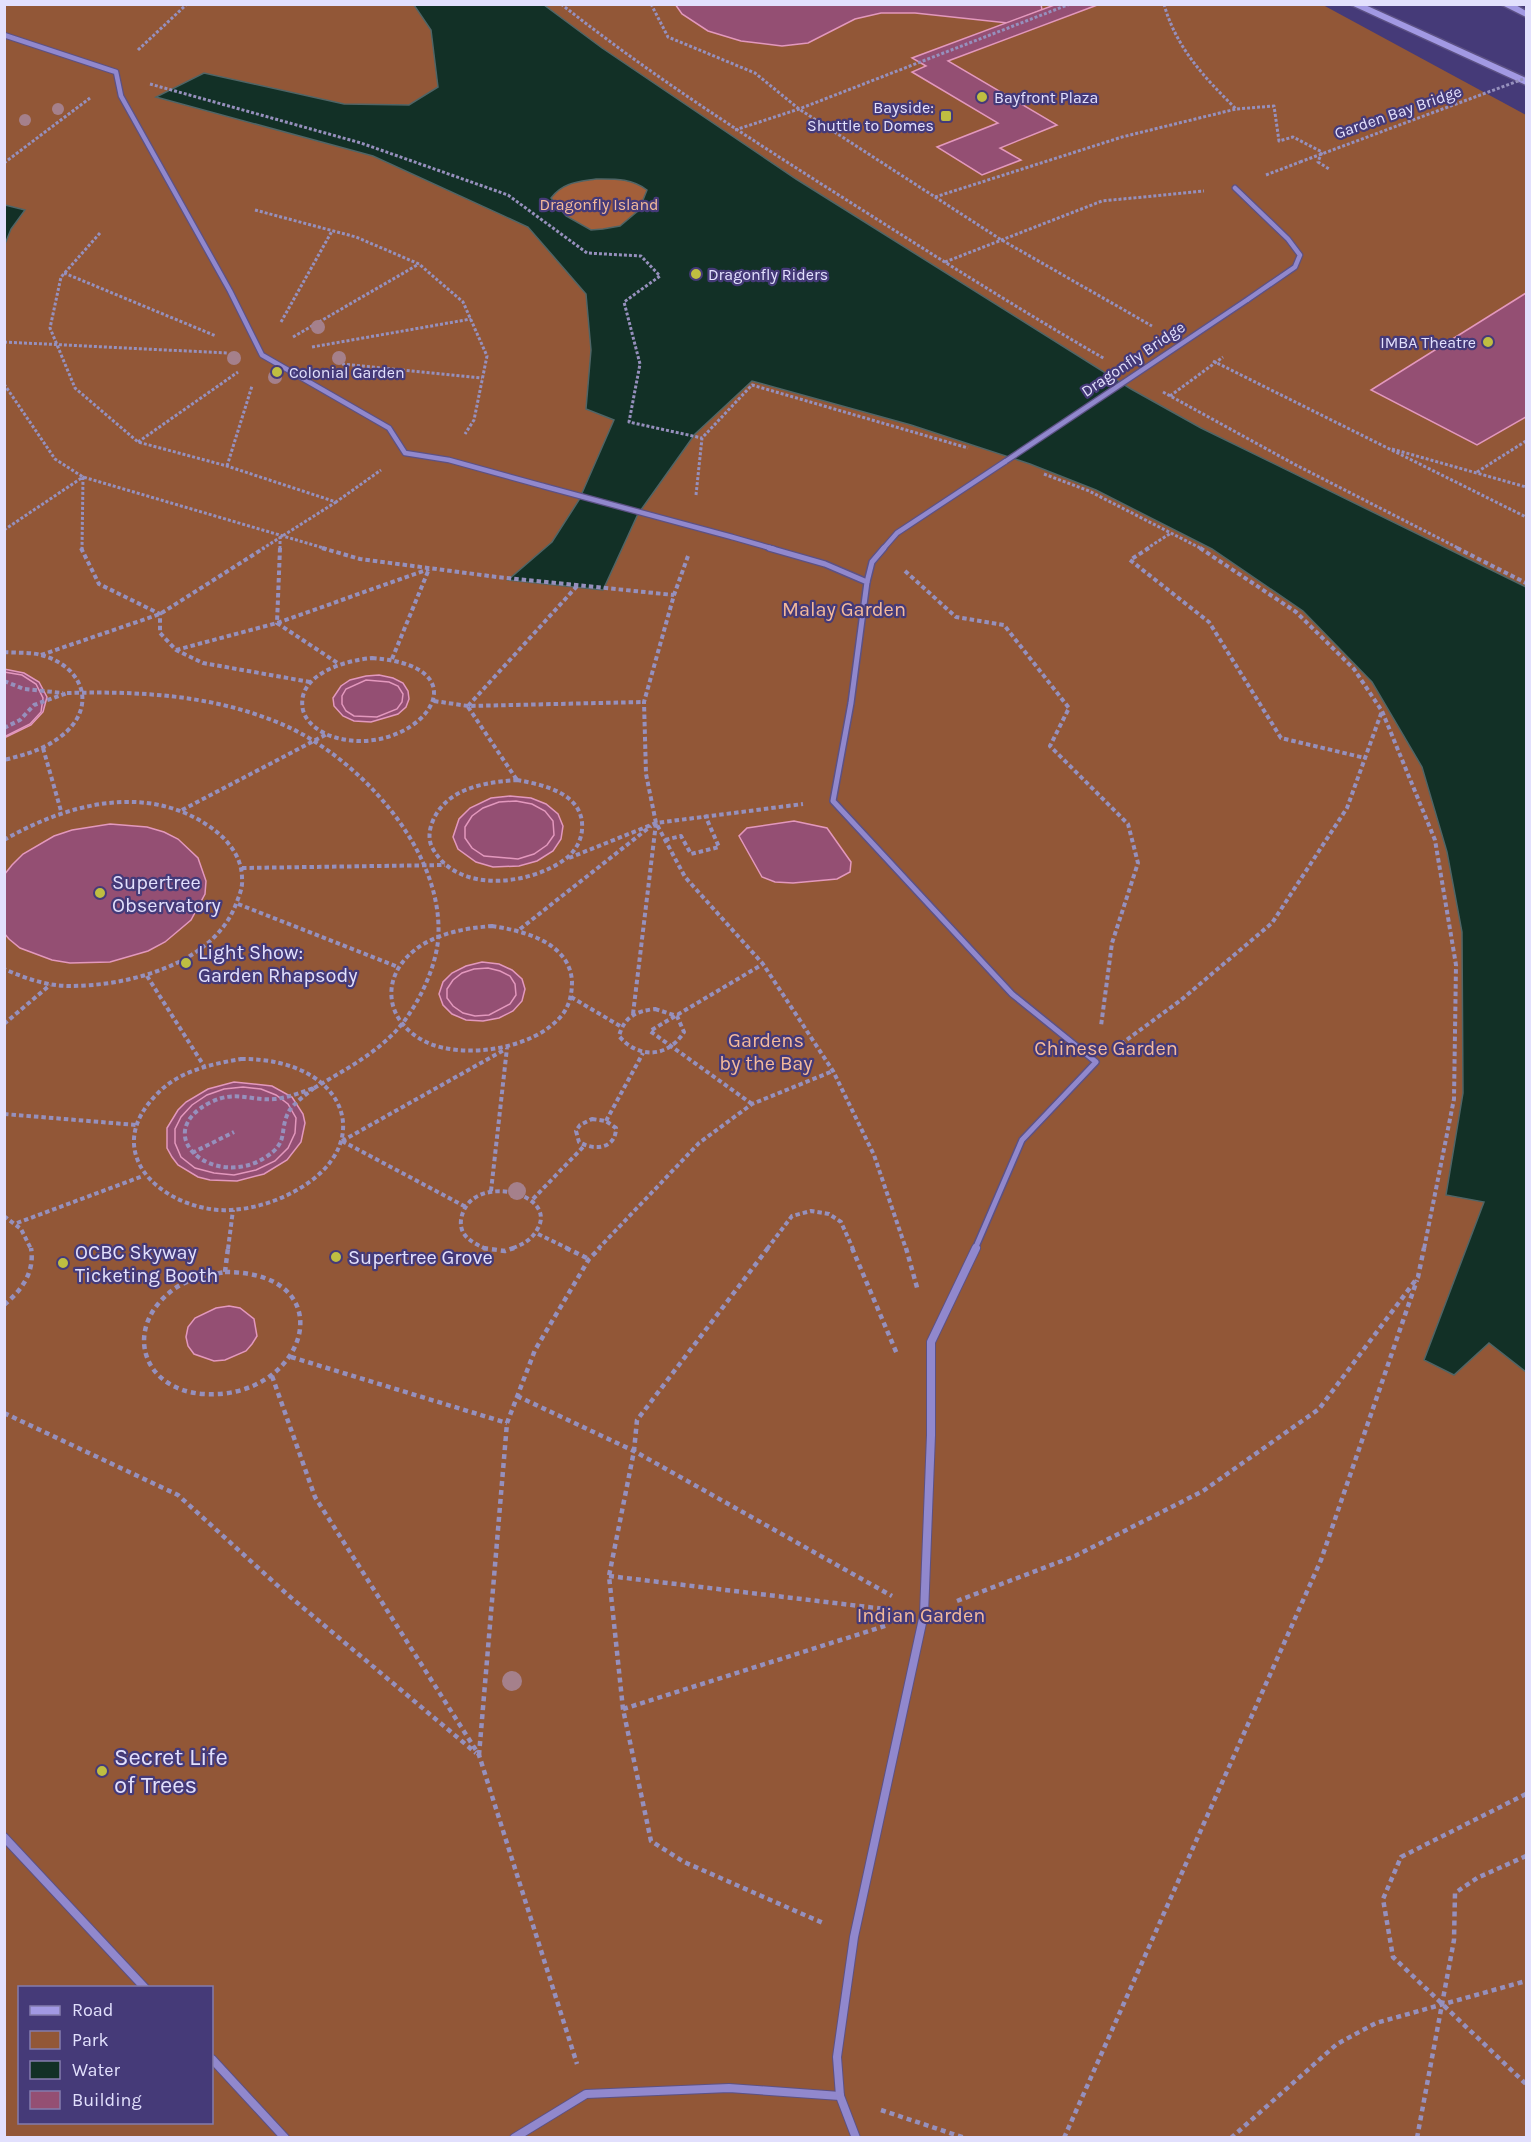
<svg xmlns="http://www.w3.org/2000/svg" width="1531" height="2142" viewBox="0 0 1531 2142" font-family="Karla,sans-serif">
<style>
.green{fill:#925737;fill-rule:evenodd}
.forest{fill:#a35f3a}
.water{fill:#123026;stroke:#506566;stroke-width:1.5;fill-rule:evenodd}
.building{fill:#944f73;stroke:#e398bd;stroke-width:1.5}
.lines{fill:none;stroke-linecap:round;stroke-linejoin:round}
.street-far2-casing{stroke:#5c5184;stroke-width:7}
.street-far1-casing{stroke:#5c5184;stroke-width:8}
.street-casing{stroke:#5c5184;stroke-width:10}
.primary-casing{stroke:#5c5184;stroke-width:3}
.path-far2{stroke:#9690bd;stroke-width:3;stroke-dasharray:3 2;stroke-linecap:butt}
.path-far1{stroke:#9690bd;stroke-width:4;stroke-dasharray:4.5 3;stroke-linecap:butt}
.path{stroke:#9690bd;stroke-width:4.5;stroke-dasharray:5 4;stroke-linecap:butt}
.street-far2{stroke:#9188cd;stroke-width:4.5}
.street-far1{stroke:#9188cd;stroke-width:5}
.street{stroke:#9188cd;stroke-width:8}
.primary{fill:#a299e3;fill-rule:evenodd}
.street-bridge-casing{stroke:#5c5184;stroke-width:7;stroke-linecap:butt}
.path-bridge-far1{stroke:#9690bd;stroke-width:3;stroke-dasharray:3 2;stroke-linecap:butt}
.path-bridge{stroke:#9690bd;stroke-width:4;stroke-dasharray:4.5 3;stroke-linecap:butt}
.street-bridge{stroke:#9188cd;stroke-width:4.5}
.tree{fill:#a5808b}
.poi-dot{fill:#bfbe41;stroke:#453a78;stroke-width:2}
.labels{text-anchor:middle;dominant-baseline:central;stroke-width:4.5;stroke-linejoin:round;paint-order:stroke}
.far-poi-label{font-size:16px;fill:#e2e0fd;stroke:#453a78;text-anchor:start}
.far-street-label{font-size:16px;fill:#e2e0fd;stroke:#453a78}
.far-park-label{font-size:16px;fill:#f4ba9b;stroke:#453a78}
.park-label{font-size:20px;fill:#f4ba9b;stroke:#453a78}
.poi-label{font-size:20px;fill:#e2e0fd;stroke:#453a78;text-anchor:start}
.near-poi-label{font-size:24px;fill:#e2e0fd;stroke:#453a78;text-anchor:start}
</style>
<rect width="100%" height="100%" fill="#453a78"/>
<path class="green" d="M5 5H1323L1526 115V2137L5 2138ZM20 1988H212V2122H20Z"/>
<path class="forest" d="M596 179C615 179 631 178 647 190L639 210 620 226 603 229 591 230 566 216 551 198C564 182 577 182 596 179Z"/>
<g class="water">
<path d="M414 5H544L602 48 796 179 1131 389 1201 428 1526 587V1372L1489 1343 1454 1375 1424 1360 1484 1202 1446 1195 1463 1093 1462 932 1447 852 1422 767 1372 682 1303 611 1212 549 1096 490 1030 464 911 425 752 381 695 434 638 514 603 590 508 580 552 542 579 500 614 420 586 409 591 350 586 294 528 227 373 156 156 97 204 73 344 104 409 105 438 87 431 30ZM596 179C615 179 631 178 647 190L639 210 620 226 603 229 591 230 566 216 551 198C563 182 578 182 596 179Z"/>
<path d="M5 205 25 210 11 229 5 244Z"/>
</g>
<g class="building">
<path d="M675 4H1041L1042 10 1008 23 915 13H881L855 19 808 43 782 46 741 41 708 31 682 14Z"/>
<path d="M1057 4H1100L948 61 1057 125 1000 148 1021 160 982 175 937 147 998 123 912 72 926 66 912 58Z"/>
<path d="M1526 293V417L1477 445 1371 390Z"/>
<path d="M4 669 24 673 39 682 47 697 43 712 31 725 4 738Z"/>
<path d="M4 672 22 675 36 684 43 698 41 712 30 724 4 737Z"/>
<path d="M379 675 393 678 403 683 408 691 409 699 406 707 398 714 371 722 354 721 343 716 334 706 333 698 341 686 350 680 366 676Z"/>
<path d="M366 680 389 682 398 686 403 694 402 702 397 709 377 717 354 716 346 711 342 704V696L346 689Z"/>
<path d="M510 796 531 798 546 804 558 814 563 826 561 839 553 851 537 861 519 866 493 867 476 862 458 849 453 837 459 819 470 808 491 798Z"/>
<path d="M516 801 532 804 545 811 553 821 554 835 547 845 534 854 518 859 484 856 472 848 465 838V827L472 816 483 808 499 802Z"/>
<path d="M794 821 827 828 851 862 850 872 837 879 793 883 775 882 762 877 739 836 747 828Z"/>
<path d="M110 824 147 827 164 832 178 839 198 858 206 881 205 894 191 920 165 942 148 951 110 962 70 963 52 960 20 948 9 939 4 933V875L12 865 23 854 54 836 72 830Z"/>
<path d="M482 962 499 964 512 970 522 979 525 989 522 1001 513 1011 499 1018 483 1021 466 1020 452 1014 443 1005 439 994 443 982 452 973 466 966Z"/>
<path d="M488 968 500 971 510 976 515 984 516 995 510 1004 489 1015 475 1016 463 1013 453 1006 447 998V989L453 980 462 973 474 969Z"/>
<path d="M234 1082 272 1086 292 1097 303 1114 305 1123 301 1142 287 1160 264 1174 237 1181 210 1180 198 1177 178 1165 172 1157 167 1148V1128L178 1110 186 1102 208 1089Z"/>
<path d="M243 1087 261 1089 276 1095 288 1104 296 1118 295 1133 288 1148 275 1161 256 1170 234 1175 214 1173 195 1168 181 1157 175 1143V1129L181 1117 192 1105 207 1095 224 1089Z"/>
<path d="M229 1306 240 1308 254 1319 257 1336 252 1344 246 1351 225 1360 214 1361 194 1354 188 1346 186 1337 188 1327 195 1318 216 1308Z"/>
</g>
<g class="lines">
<defs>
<g id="street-far2">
<path d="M4 35 116 72 121 96 230 291 262 355 389 428 405 453 449 460 543 486"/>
<path d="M1235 188 1288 239 1300 255 1295 267 1247 300"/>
<path d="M732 537 774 549"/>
<path d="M883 549 897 533 1006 461"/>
</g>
<g id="street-far1">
<path d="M769 548 825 564 867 582 851 703 833 801 1012 994 1096 1062 1022 1140 975 1249"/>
<path d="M867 582 872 562 884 548"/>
</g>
<g id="street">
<path d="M4 1837 145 1988"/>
<path d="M212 2059 285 2138"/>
<path d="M514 2138 586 2094 729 2088 840 2096"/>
<path d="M856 2138 840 2096 837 2057 854 1937 924 1614 931 1435V1342L976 1248"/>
</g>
<g id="primary">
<path d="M1349 4H1363L1526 78V85Z"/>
<path d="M1500 4H1514L1526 11V17Z"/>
</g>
</defs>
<use href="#street-far2" class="street-far2-casing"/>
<use href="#street-far1" class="street-far1-casing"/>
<use href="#street" class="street-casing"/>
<use href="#primary" class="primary-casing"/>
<g class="path-far2">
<path d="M561 4C648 73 741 133 834 192 924 249 1013 306 1105 359"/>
<path d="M651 4 668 37 755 73 799 109 1000 239 1152 326"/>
<path d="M1164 4C1176 48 1205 78 1236 109L1274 106 1279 141 1293 137 1322 152 1318 162 1329 169"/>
<path d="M138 50 187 4"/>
<path d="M150 84 361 143 508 195 587 253 641 256 660 276 624 302 640 364 629 422 702 438"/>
<path d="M735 130 799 109 1070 4"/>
<path d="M4 163 90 98"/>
<path d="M1266 175 1300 162"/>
<path d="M935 197 1122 137 1236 109"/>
<path d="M255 210 356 237 419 264 463 302 487 356 474 420 465 434"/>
<path d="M100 233 61 277 50 328 75 388 138 442 227 466 336 502 381 470"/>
<path d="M945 262 1102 201 1204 191"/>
<path d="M64 273 216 336"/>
<path d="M281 322 332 231"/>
<path d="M293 337 419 264"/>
<path d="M4 342 227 353"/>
<path d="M312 347 471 319"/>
<path d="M1213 361 1526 517"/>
<path d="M342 364 482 378"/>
<path d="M4 384 55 459 83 477 327 549"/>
<path d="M1163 392 1294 464 1460 549"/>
<path d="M1170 396 1223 357"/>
<path d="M138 442 238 372"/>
<path d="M1392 449 1526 487"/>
<path d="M227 466 252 386"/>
<path d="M1477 472 1526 441"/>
<path d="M1044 474 1089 491 1202 549"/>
<path d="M696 495 702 438 752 385 968 448"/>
<path d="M4 530 83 477 82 549"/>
<path d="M262 549 336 502"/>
<path d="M280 549V538"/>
<path d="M1146 549 1171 533"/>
</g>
<g class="path-far1">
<path d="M81 548 99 584 160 614V633L176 650 203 663 310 682"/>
<path d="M280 548 277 623 339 664"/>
<path d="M322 548 360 559 497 577 674 595"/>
<path d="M1149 548 1130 560 1209 622 1281 738 1365 758"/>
<path d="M1200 548 1296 612 1354 669 1382 711 1435 840 1456 965 1454 1099 1424 1249"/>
<path d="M1457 548 1526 583"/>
<path d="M688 556 674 595 644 702 646 774 656 823 685 877 763 964 833 1071 874 1155 906 1249"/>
<path d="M905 571 956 617 1004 625 1069 708 1050 746 1128 824 1138 863 1112 943 1101 1026"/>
<path d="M176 650 277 623 429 569"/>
<path d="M4 652C16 653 30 652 41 655 85 667 98 709 60 737 43 750 24 755 4 760"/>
<path d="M41 655 160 614 264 548"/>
<path d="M372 658C496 667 409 766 328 735 317 730 306 722 303 710 295 674 347 660 372 658Z"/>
<path d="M392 659 429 569"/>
<path d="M4 681 24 689 63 693"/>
<path d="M434 701 468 706 644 702"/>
<path d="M468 706 578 585"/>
<path d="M468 707 517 780"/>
<path d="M4 728 20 720 34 705 67 693"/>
<path d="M43 748 61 811"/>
<path d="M517 780C545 785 585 794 582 830 581 842 574 853 564 860 529 885 458 894 433 849 428 841 429 831 432 823 445 788 486 782 517 780Z"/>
<path d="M182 810 327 734"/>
<path d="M4 840C68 803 149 782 213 829 229 841 242 858 242 878 243 888 239 896 236 904 213 965 127 986 70 986 46 986 25 978 4 969"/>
<path d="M665 840 681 836 691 854 719 847 705 815"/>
<path d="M569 858 656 823 803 804"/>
<path d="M242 868 445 865"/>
<path d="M238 904 398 967"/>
<path d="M492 926C524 931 569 942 572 981 572 993 570 1005 562 1015 535 1049 464 1060 426 1042 381 1020 380 971 422 945 443 932 468 928 492 926Z"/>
<path d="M520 929 651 826"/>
<path d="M147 976 204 1066"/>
<path d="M571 997 620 1026"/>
<path d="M655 1009 677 1016 684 1032C668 1058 638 1059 619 1036 624 1017 636 1011 655 1009Z"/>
<path d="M633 1014 656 823"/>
<path d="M4 1024 50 985"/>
<path d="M1121 1044 1181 1000 1272 923 1347 808 1382 711"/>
<path d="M241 1059C354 1058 384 1157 276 1200 258 1207 238 1211 218 1210 155 1204 101 1149 158 1093 179 1071 212 1064 241 1059Z"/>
<path d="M314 1088C306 1095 292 1104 288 1113 279 1132 289 1142 266 1157 214 1191 147 1134 211 1102 236 1090 250 1101 274 1099 288 1098 301 1092 314 1088Z"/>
<path d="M752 1104 650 1031 763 964"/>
<path d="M4 1114 136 1125"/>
<path d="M592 1119 606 1121 616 1128C616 1149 594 1151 579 1142L576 1131 580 1125Z"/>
<path d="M606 1121 643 1053"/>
<path d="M342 1141 504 1050"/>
<path d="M342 1141 466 1207"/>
<path d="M192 1153 234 1132"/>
<path d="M491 1191 507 1048"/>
<path d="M533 1199 584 1146"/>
<path d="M4 1216 21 1229 31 1249"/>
<path d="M17 1223 143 1176"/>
<path d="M538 1234 569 1249"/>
<path d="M228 1249 233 1210"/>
<path d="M486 1249C474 1243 459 1237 461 1220 468 1171 558 1192 538 1228 532 1240 522 1245 510 1249"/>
<path d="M598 1249 699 1143 752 1104 833 1071"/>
<path d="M767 1249 792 1216 811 1211 829 1214 841 1222 853 1249"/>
</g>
<g class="path">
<path d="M483 1248 505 1251 514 1248"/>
<path d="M566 1248 589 1259"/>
<path d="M768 1248 637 1420 634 1451 609 1576 623 1709 651 1841 684 1862 823 1923"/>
<path d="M852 1248 897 1354"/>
<path d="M906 1248 918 1291"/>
<path d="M225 1272C347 1272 307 1401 203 1394 140 1389 123 1326 174 1289 188 1279 208 1275 225 1272Z"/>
<path d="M225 1272 228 1248"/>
<path d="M4 1305C22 1290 35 1272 31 1248"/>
<path d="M291 1357 507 1423"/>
<path d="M272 1376 315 1497 479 1755 577 2064"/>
<path d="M517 1396 634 1451 892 1596"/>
<path d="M4 1413 178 1495 288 1595 476 1753"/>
<path d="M609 1576 893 1610"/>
<path d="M957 1601 1075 1556 1203 1491 1319 1409 1418 1277 1424 1248"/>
<path d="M623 1709 888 1625"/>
<path d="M479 1755 507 1423 535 1350 589 1259 600 1248"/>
<path d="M1526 1794 1401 1857 1383 1899 1393 1957 1526 2084"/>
<path d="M881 2110 965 2138"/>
<path d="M1064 2138 1321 1560 1417 1280"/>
<path d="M1231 2138 1337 2044 1376 2023 1526 1981"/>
<path d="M1417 2138 1454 1940 1455 1893 1477 1878 1526 1856"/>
</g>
<use href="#street-far2" class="street-far2"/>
<use href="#street-far1" class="street-far1"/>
<use href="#street" class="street"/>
<use href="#primary" class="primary"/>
<defs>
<g id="street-bridge">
<path d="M1006 461 1247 300"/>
<path d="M543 486 732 537"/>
</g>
</defs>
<use href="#street-bridge" class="street-bridge-casing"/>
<path class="path-bridge-far1" d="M1300 162 1526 78"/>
<path class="path-bridge" d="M67 693C141 691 217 695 286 726 361 760 446 853 438 941 435 968 421 998 405 1020 382 1051 346 1069 314 1088"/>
<use href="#street-bridge" class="street-bridge"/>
</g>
<g class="tree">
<circle cx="58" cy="109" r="6"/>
<circle cx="25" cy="120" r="6"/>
<circle cx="318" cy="327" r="7"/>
<circle cx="234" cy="358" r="7"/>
<circle cx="339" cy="358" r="7"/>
<circle cx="275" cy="377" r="7"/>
<circle cx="517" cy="1191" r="9"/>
<circle cx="512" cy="1681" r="10"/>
</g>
<g class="poi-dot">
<circle cx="982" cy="97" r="6"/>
<rect x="940" y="110" width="12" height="12" rx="3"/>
<circle cx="696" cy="274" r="6"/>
<circle cx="1488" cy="342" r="6"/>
<circle cx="277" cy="372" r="6"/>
<circle cx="100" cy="893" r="6"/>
<circle cx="186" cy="963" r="6"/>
<circle cx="336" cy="1257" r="6"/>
<circle cx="63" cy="1263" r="6"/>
<circle cx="102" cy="1771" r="6"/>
</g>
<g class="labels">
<g class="far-poi-label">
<text x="994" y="97">Bayfront Plaza</text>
<text x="934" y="107" text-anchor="end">Bayside:<tspan x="934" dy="18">Shuttle to Domes</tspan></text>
<text x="708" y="274">Dragonfly Riders</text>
<text x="1476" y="342" text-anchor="end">IMBA Theatre</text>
<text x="289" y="372">Colonial Garden</text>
</g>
<g class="far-street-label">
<text transform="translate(1398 112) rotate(-19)">Garden Bay Bridge</text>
<text transform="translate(1133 359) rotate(-34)">Dragonfly Bridge</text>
</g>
<g class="far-park-label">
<text x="599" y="204">Dragonfly Island</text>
</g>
<g class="park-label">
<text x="844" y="609">Malay Garden</text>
<text x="766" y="1040">Gardens<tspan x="766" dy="23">by the Bay</tspan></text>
<text x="1106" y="1048">Chinese Garden</text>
<text x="921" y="1615">Indian Garden</text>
</g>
<g class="poi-label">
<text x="112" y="882">Supertree<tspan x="112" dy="23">Observatory</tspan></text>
<text x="198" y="952">Light Show:<tspan x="198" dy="23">Garden Rhapsody</tspan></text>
<text x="75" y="1252">OCBC Skyway<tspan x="75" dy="23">Ticketing Booth</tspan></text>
<text x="348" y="1257">Supertree Grove</text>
</g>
<g class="near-poi-label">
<text x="114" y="1757">Secret Life<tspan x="114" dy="28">of Trees</tspan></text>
</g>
</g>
<rect width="1531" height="2142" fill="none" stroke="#e2e0fd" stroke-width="12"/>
<rect x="18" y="1986" width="195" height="138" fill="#453a78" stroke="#847cad" stroke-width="1.5"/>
<rect x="30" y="2006" width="30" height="9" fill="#a299e3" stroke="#847cad" stroke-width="1.5"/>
<text x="72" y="2016" font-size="18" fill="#e2e0fd">Road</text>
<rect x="30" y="2031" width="30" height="18" fill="#925737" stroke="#847cad" stroke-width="1.5"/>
<text x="72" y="2046" font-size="18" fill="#e2e0fd">Park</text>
<rect x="30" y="2061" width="30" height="18" fill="#123026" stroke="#847cad" stroke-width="1.5"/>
<text x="72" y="2076" font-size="18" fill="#e2e0fd">Water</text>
<rect x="30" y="2091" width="30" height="18" fill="#944f73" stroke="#847cad" stroke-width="1.5"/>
<text x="72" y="2106" font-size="18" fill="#e2e0fd">Building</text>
</svg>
